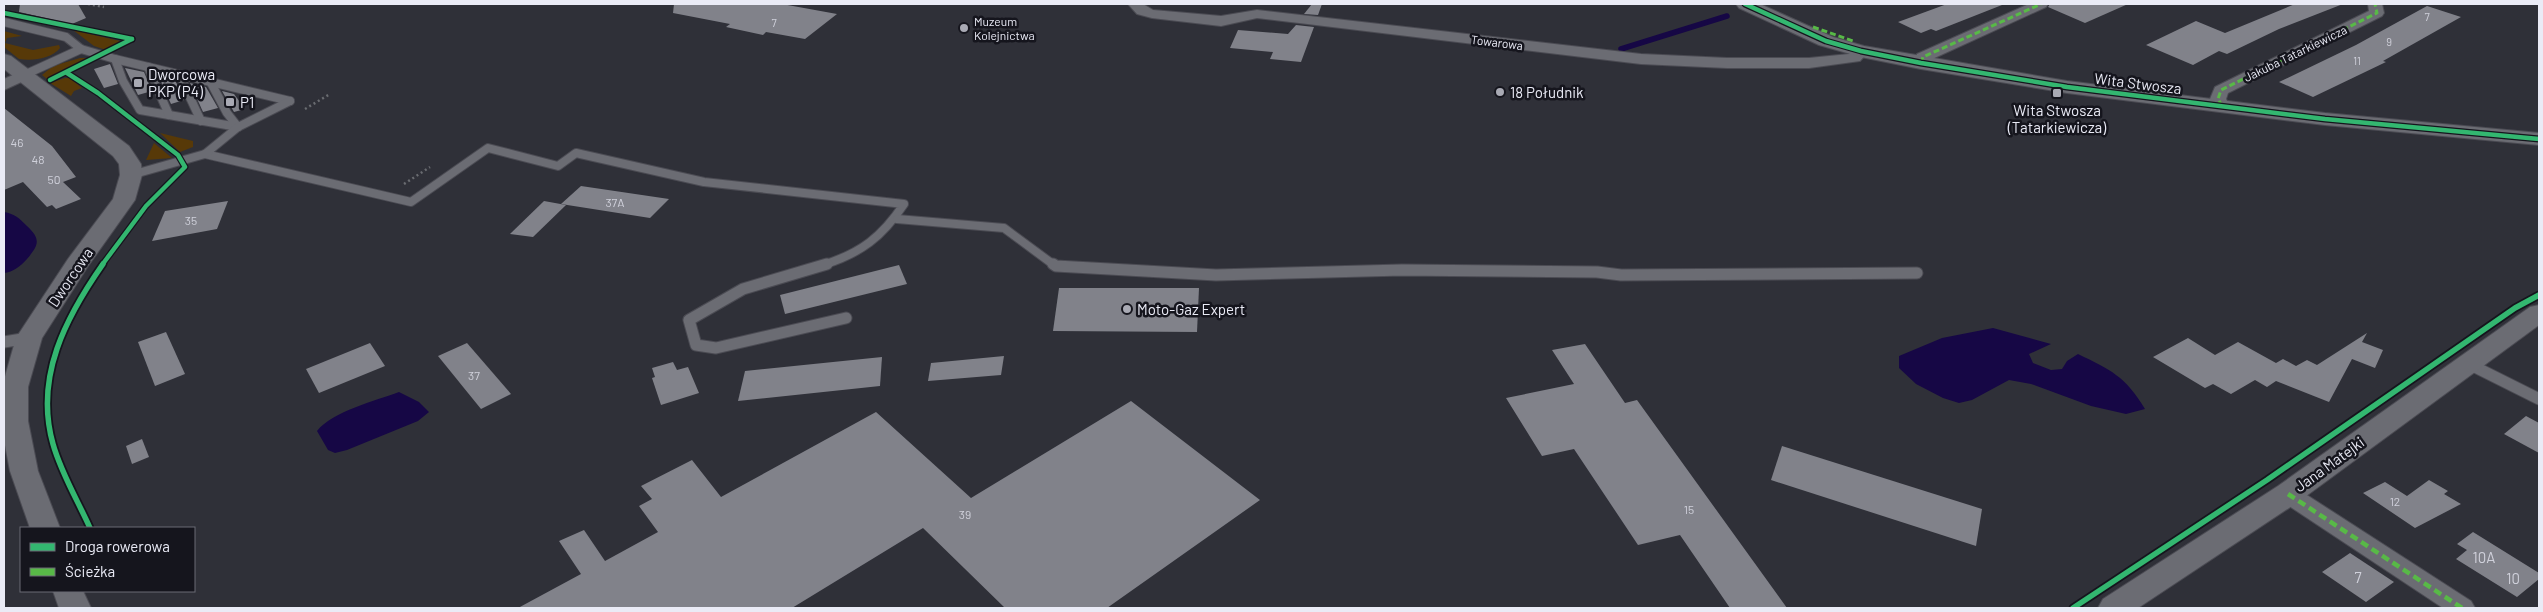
<svg xmlns="http://www.w3.org/2000/svg" width="2543" height="612" viewBox="0 0 2543 612" font-family="Barlow,sans-serif">
<style>
.green{fill:#573908}
.water{fill:#160745}
.lines{fill:none;stroke-linecap:round;stroke-linejoin:round}
.stream{stroke:#160745;stroke-width:5.5}
.building{fill:#81828a}
.service-far1-casing{stroke:#4b4b53;stroke-width:10}
.service-casing{stroke:#4b4b53;stroke-width:13}
.minor-casing{stroke:#4b4b53;stroke-width:2}
.tertiary-casing{stroke:#4b4b53;stroke-width:2}
.path{stroke:#6a6c71;stroke-width:2.5;stroke-dasharray:2 3;stroke-linecap:butt}
.service-far1{stroke:#6b6c73;stroke-width:8}
.service{stroke:#6b6c73;stroke-width:11}
.minor{fill:#6b6c73;fill-rule:evenodd}
.tertiary{fill:#6b6c73;fill-rule:evenodd}
.quiet-far1{stroke:#58b947;stroke-width:3;stroke-dasharray:6 3;stroke-linecap:butt}
.quiet{stroke:#58b947;stroke-width:4.5;stroke-dasharray:8 4.5;stroke-linecap:butt}
.cycleway-far1-casing{stroke:#15151d;stroke-width:7}
.cycleway-casing{stroke:#15151d;stroke-width:9}
.cycleway-far1{stroke:#33b770;stroke-width:4.5}
.cycleway{stroke:#33b770;stroke-width:5.5}
.poi-dot{fill:#a9aab4;stroke:#15151d;stroke-width:2}
.labels{text-anchor:middle;dominant-baseline:central;stroke-width:5;stroke-linejoin:round;paint-order:stroke}
.far-number-label{font-size:11px;fill:#d0d1db}
.far-poi-label{font-size:12px;fill:#eaebf6;stroke:#15151d;text-anchor:start}
.far-street-label{font-size:12px;fill:#eaebf6;stroke:#15151d}
.number-label{font-size:12px;fill:#d0d1db}
.poi-label{font-size:15px;fill:#eaebf6;stroke:#15151d;text-anchor:start}
.street-label{font-size:15px;fill:#eaebf6;stroke:#15151d}
.near-number-label{font-size:15px;fill:#d0d1db}
</style>
<rect width="100%" height="100%" fill="#2f3038"/>
<g class="green">
<path d="M73 30 120 41V44L106 50 94 46Z"/>
<path d="M4 31 22 36 7 38 5 43 33 50 59 45 60 48C51 59 33 61 19 59L4 47Z"/>
<path d="M80 58H90L47 79 42 75 53 66Z"/>
<path d="M65 78H70L82 88 74 91 71 96 50 83Z"/>
<path d="M160 133 193 141V147L180 152Z"/>
<path d="M154 143 172 158 146 160Z"/>
</g>
<g class="water">
<path d="M4 212C15 214 19 218 27 226 41 239 39 245 27 259 21 266 13 272 4 273Z"/>
<path d="M1993 328 2051 344 2029 354 2033 363 2051 370 2062 369 2067 361 2078 354C2111 370 2125 376 2145 409L2126 414 2091 406 2031 384 2009 380 1972 400 1959 403 1943 398 1916 384 1899 368V356L1942 338Z"/>
<path d="M399 392 419 402 429 412 418 421 347 450 335 453 328 450 317 431C333 411 375 401 399 392Z"/>
</g>
<g class="lines">
<path class="stream" d="M1621 49 1727 16"/>
</g>
<g class="building">
<path d="M20 4H78L86 18 72 24 19 12Z"/>
<path d="M674 4H782L837 14 805 39 766 32 763 35 726 27 730 24 673 13Z"/>
<path d="M1312 4H1322L1318 15 1304 14Z"/>
<path d="M1947 4H2002V5L1936 31 1931 29 1921 33 1898 22Z"/>
<path d="M2050 4H2128L2085 23 2048 7Z"/>
<path d="M2295 4H2343L2279 29 2227 54 2219 51 2193 65 2146 45 2196 21 2225 33Z"/>
<path d="M2427 6 2461 17 2383 61 2386 62 2313 97 2279 82 2356 45Z"/>
<path d="M1296 25 1314 27 1301 62 1270 59 1273 52 1230 48 1238 30 1288 34Z"/>
<path d="M110 64 118 84 104 88 94 69Z"/>
<path d="M125 68 144 72 152 91 138 95Z"/>
<path d="M158 75 175 80 184 100 171 104Z"/>
<path d="M190 83 206 87 218 108 203 112Z"/>
<path d="M222 91 234 94 245 109 234 112Z"/>
<path d="M4 108 52 146 76 177 63 182 81 199 56 209 52 205 47 207 23 182 4 190Z"/>
<path d="M581 186 669 199 650 218 561 204Z"/>
<path d="M228 201 217 229 152 241 165 211Z"/>
<path d="M544 201 566 205 533 237 510 234Z"/>
<path d="M899 265 907 284 785 314 780 295Z"/>
<path d="M1059 288H1199L1197 332 1053 331Z"/>
<path d="M166 332 185 374 155 386 138 342Z"/>
<path d="M2367 333 2362 342 2383 350 2375 368 2352 359 2329 402 2276 381 2267 387 2255 380 2231 394 2213 384 2205 388 2153 357 2188 338 2215 355 2238 342 2276 363 2283 359 2296 366 2307 360 2317 365Z"/>
<path d="M370 343 385 366 319 393 306 369Z"/>
<path d="M467 343 511 394 481 409 438 356Z"/>
<path d="M1585 344 1625 403 1637 400 1787 608H1730L1680 535 1638 545 1574 449 1542 456 1506 398 1574 384 1552 350Z"/>
<path d="M1004 356 1001 375 928 381 931 363Z"/>
<path d="M882 357 880 386 738 401 745 371Z"/>
<path d="M673 362 677 370 688 367 699 393 661 405 652 378 655 377 652 368Z"/>
<path d="M1131 401 1260 500 1107 608H1005L923 528 792 608H518L581 574 559 541 584 530 605 561 658 532 639 506 652 499 641 486 692 460 721 497 876 412 971 498Z"/>
<path d="M2526 416 2539 423V453L2504 434Z"/>
<path d="M142 439 149 457 132 464 126 446Z"/>
<path d="M1782 446 1982 509 1976 546 1771 480Z"/>
<path d="M2429 480 2448 491 2444 494 2461 504 2415 528 2363 493 2385 482 2407 496Z"/>
<path d="M2473 532 2539 573V579L2517 597 2456 559 2467 550 2457 544Z"/>
<path d="M2350 553 2394 582 2366 602 2322 572Z"/>
</g>
<g class="lines">
<defs>
<g id="service-far1">
<path d="M4 22 66 37 81 49 115 59 290 101"/>
<path d="M115 59 123 81 140 110 238 127"/>
<path d="M148 67 169 115"/>
<path d="M179 74 201 121"/>
<path d="M24 75 81 49"/>
<path d="M210 81 227 113 238 127"/>
<path d="M205 154 411 202 488 148 558 166 576 153 704 182 904 204C882 237 861 253 823 265"/>
<path d="M131 175 205 154 238 127 290 101"/>
<path d="M897 219 1004 228 1054 265"/>
</g>
<g id="service">
<path d="M827 264 743 289 689 320 696 345 716 348 846 318"/>
<path d="M1053 264 1056 266 1216 275 1402 270 1597 272 1621 275 1917 273"/>
<path d="M4 342 28 338"/>
<path d="M2469 364 2539 399"/>
</g>
<g id="minor">
<path d="M1128 4H1143L1153 10 1221 16 1257 10 1641 54 1727 58H1809L1849 54 1856 48 1861 46 1869 51 1860 61 1809 68H1727L1641 64 1257 18 1221 26 1152 18 1137 14Z"/>
<path d="M2029 4H2048L2046 7 1930 60 1927 66H1915L1913 63 1917 54Z"/>
<path d="M2368 4H2382L2384 13 2382 16 2228 93 2226 99 2230 106 2228 109 2222 111 2216 109 2210 99 2215 87 2369 11Z"/>
<path d="M24 70 32 75 30 78 4 90V79Z"/>
<path d="M2288 485 2296 488 2471 601 2475 608H2443L2280 500 2276 494 2280 488Z"/>
</g>
<g id="tertiary">
<path d="M1736 4H1760L1833 37 1864 46 2067 81 2325 113 2539 133V145L2325 125 2067 93 1921 69 1861 57 1819 45 1739 8Z"/>
<path d="M4 54 11 56 129 146 141 164 142 175 135 200 88 266 42 338 28 387V421L38 471 60 528H30L10 471 4 440V380L16 338 68 259 113 199 120 175 119 164 113 156 4 69Z"/>
<path d="M2539 305V325L2298 502 2138 608H2098L2103 599 2278 486 2530 307Z"/>
<path d="M53 591H83L91 608H59Z"/>
</g>
</defs>
<use href="#service-far1" class="service-far1-casing"/>
<use href="#service" class="service-casing"/>
<use href="#minor" class="minor-casing"/>
<use href="#tertiary" class="tertiary-casing"/>
<g class="path">
<path d="M88 4 104 7"/>
<path d="M122 45 132 39"/>
<path d="M305 109 330 94"/>
<path d="M404 184 430 167"/>
</g>
<use href="#service-far1" class="service-far1"/>
<use href="#service" class="service"/>
<use href="#minor" class="minor"/>
<use href="#tertiary" class="tertiary"/>
<g class="quiet-far1">
<path d="M1813 27 1853 41"/>
<path d="M1921 63 1923 57 2041 4"/>
<path d="M2222 106 2218 99 2221 90 2377 13 2375 4"/>
</g>
<path class="quiet" d="M2288 494 2462 608"/>
<defs>
<g id="cycleway-far1">
<path d="M1745 4 1826 41 1861 51 1921 63 2067 87 2325 119 2539 139"/>
<path d="M4 13 132 39"/>
<path d="M67 73 98 93 178 155 185 167 146 206 102 265"/>
<path d="M50 80 132 39"/>
</g>
<g id="cycleway">
<path d="M90 528C78 501 61 473 53 444 34 377 66 317 103 264"/>
<path d="M2073 608 2267 480 2515 308 2539 295"/>
</g>
</defs>
<use href="#cycleway-far1" class="cycleway-far1-casing"/>
<use href="#cycleway" class="cycleway-casing"/>
<use href="#cycleway-far1" class="cycleway-far1"/>
<use href="#cycleway" class="cycleway"/>
</g>
<g class="poi-dot">
<circle cx="964" cy="28" r="5"/>
<rect x="133" y="78" width="10" height="10" rx="2.5"/>
<circle cx="1500" cy="92" r="5"/>
<rect x="2052" y="88" width="10" height="10" rx="2.5"/>
<rect x="225" y="97" width="10" height="10" rx="2.5"/>
<circle cx="1127" cy="309" r="5"/>
</g>
<g class="labels">
<g class="far-number-label">
<text x="2427" y="16">7</text>
<text x="774" y="22">7</text>
<text x="2389" y="41">9</text>
<text x="2357" y="60">11</text>
</g>
<g class="far-poi-label">
<text x="974" y="21">Muzeum<tspan x="974" dy="14">Kolejnictwa</tspan></text>
</g>
<g class="far-street-label">
<text transform="translate(1497 42) rotate(7)">Towarowa</text>
<text transform="translate(2295 53) rotate(-26)">Jakuba Tatarkiewicza</text>
</g>
<g class="number-label">
<text x="17" y="142">46</text>
<text x="38" y="159">48</text>
<text x="54" y="179">50</text>
<text x="615" y="202">37A</text>
<text x="191" y="220">35</text>
<text x="474" y="375">37</text>
<text x="2395" y="501">12</text>
<text x="1689" y="509">15</text>
<text x="965" y="514">39</text>
</g>
<g class="poi-label">
<text x="148" y="74">Dworcowa<tspan x="148" dy="17">PKP (P4)</tspan></text>
<text x="1510" y="92">18 Południk</text>
<text x="240" y="102">P1</text>
<text x="2057" y="110" text-anchor="middle">Wita Stwosza<tspan x="2057" dy="17">(Tatarkiewicza)</tspan></text>
<text x="1137" y="309">Moto-Gaz Expert</text>
</g>
<g class="street-label">
<text transform="translate(2138 83) rotate(7)">Wita Stwosza</text>
<text transform="translate(70 277) rotate(-56)">Dworcowa</text>
<text transform="translate(2329 464) rotate(-36)">Jana Matejki</text>
</g>
<g class="near-number-label">
<text x="2484" y="557">10A</text>
<text x="2358" y="577">7</text>
<text x="2513" y="578">10</text>
</g>
</g>
<rect width="2543" height="612" fill="none" stroke="#eaebf6" stroke-width="10"/>
<rect x="20" y="527" width="175" height="65" fill="#15151d" stroke="#6a6b74"/>
<rect x="30" y="543" width="25" height="8" fill="#33b770" stroke="#6a6b74"/>
<text x="65" y="552" font-size="15" fill="#eaebf6">Droga rowerowa</text>
<rect x="30" y="568" width="25" height="8" fill="#58b947" stroke="#6a6b74"/>
<text x="65" y="577" font-size="15" fill="#eaebf6">Ścieżka</text>
</svg>
